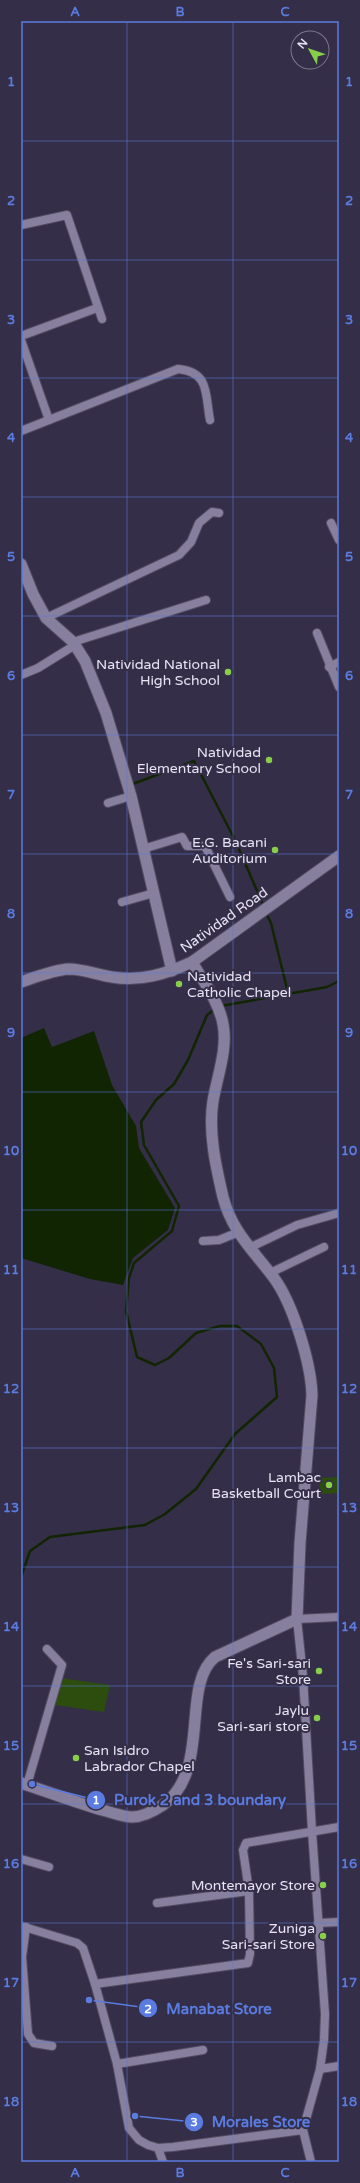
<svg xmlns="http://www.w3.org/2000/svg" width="360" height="2183" viewBox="0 0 360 2183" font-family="'Varela Round',sans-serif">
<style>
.green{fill:#2c4d0e}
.water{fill:#122502}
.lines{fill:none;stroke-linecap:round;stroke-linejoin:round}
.stream{stroke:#122502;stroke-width:2.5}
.street-casing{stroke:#524b61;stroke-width:10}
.secondary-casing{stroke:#524b61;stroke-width:13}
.street{stroke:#877f9e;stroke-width:8}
.secondary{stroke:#877f9e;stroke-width:11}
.grid{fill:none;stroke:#5a7be0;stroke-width:1;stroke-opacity:0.55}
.poi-dot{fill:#87cf4b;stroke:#352e48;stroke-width:1.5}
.labels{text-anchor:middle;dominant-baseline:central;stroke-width:4;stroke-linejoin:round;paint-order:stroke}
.poi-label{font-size:14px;fill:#e7e3f4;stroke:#352e48;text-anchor:end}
.street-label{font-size:14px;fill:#e7e3f4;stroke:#352e48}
.leader{fill:none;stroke:#5a7be0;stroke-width:1.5}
.callout-dot{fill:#5a7be0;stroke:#352e48;stroke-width:1.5}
.mark-label{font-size:12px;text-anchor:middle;font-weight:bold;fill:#fff}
.callout-label{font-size:15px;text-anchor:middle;font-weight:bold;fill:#5a7be0;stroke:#352e48;stroke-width:4;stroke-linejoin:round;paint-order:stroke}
.neatline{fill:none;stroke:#5a7be0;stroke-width:1.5}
.grid-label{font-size:13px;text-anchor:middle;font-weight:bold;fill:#5a7be0}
</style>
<rect width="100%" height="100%" fill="#352e48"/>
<g class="green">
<path d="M339 1477V1493L320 1494 319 1478Z"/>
<path d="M61 1678 110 1685 104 1712 55 1705Z"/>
</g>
<path class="water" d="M44 1028 52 1047 94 1031 112 1085 136 1126 139 1148 175 1208 168 1230 133 1258 123 1285 90 1279 21 1258V1038Z"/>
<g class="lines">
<g class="stream">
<path d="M130 785 194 761 235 840 264 907"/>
<path d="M266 913 271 923 288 993"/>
<path d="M221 1006 327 987 339 981"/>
<path d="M21 1577 30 1551 50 1537 145 1525 165 1514 196 1489 235 1434 277 1397 274 1368 261 1344 237 1326H220L196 1333 169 1358 155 1365 137 1357 126 1311 129 1278 134 1263 172 1231 179 1206 144 1145 141 1122 156 1100 174 1084 188 1060 207 1015 215 1009"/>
</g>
<defs>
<g id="street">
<path d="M21 225 67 215 102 319"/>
<path d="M21 336 97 308"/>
<path d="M21 340 49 420"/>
<path d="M21 431 178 369C210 372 205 394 210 420"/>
<path d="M331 523 339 540"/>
<path d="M46 618 179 555 191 542 199 523 212 512 219 513"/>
<path d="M317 633 339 687"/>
<path d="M73 642 206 600"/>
<path d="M329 667 339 662"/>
<path d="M21 675 38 668 75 645"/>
<path d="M108 803 131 796"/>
<path d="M143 849 182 837 187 846H205L230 897"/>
<path d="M122 902 154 893"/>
<path d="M203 1241 219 1240 239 1232"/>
<path d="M249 1248 297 1225 339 1213"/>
<path d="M270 1273 324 1247"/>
<path d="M27 1785 62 1665 47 1649"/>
<path d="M21 1859 49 1867"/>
<path d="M157 1903 249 1891"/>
<path d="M318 1923 339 1922"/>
<path d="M21 1926 77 1943 83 1948 95 1984 117 2064 129 2128 139 2140 148 2145 158 2148 173 2147 303 2130"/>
<path d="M26 1927 22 1957 28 2034 34 2043 52 2046"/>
<path d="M95 1984 248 1963 250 1954 249 1891 243 1850 246 1843 339 1827"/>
<path d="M117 2064 203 2050"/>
<path d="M320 2069 339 2066"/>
<path d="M158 2148 163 2162"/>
<path d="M311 2162 303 2130 320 2069 324 2040 325 2014 312 1831 303 1676 297 1619 339 1617"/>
</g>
<g id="secondary">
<path d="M21 564 33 594 46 618 73 642 85 661 106 713 131 796 172 971"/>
<path d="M21 982C36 977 53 970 69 969 83 969 98 975 112 977 140 982 166 974 192 962L339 856"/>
<path d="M21 1783C48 1792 75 1802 102 1810 111 1812 123 1817 132 1817 143 1817 154 1811 163 1805 212 1770 180 1686 215 1657L297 1619 300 1543 312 1395C311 1363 293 1304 274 1278 254 1251 232 1232 223 1197 216 1167 208 1132 213 1101 217 1077 228 1049 223 1024 219 1002 203 981 192 962"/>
</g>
</defs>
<use href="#street" class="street-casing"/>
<use href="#secondary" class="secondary-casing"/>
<use href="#street" class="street"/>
<use href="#secondary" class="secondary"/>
</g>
<path class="grid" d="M127 21V2162M233 21V2162M21 141H339M21 260H339M21 378H339M21 497H339M21 616H339M21 735H339M21 854H339M21 973H339M21 1092H339M21 1210H339M21 1329H339M21 1448H339M21 1567H339M21 1686H339M21 1804H339M21 1923H339M21 2042H339"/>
<g class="poi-dot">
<circle cx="228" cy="672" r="4"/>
<circle cx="269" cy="760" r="4"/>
<circle cx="275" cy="850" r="4"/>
<circle cx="179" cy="984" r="4"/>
<circle cx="329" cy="1485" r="4"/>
<circle cx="319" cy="1671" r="4"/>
<circle cx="317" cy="1718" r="4"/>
<circle cx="76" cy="1758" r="4"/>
<circle cx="323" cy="1885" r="4"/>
<circle cx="323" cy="1936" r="4"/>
</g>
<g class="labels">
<g class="poi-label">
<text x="220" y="664">Natividad National<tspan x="220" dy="16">High School</tspan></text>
<text x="261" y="752">Natividad<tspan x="261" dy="16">Elementary School</tspan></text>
<text x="267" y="842">E.G. Bacani<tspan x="267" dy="16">Auditorium</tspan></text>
<text x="187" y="976" text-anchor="start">Natividad<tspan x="187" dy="16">Catholic Chapel</tspan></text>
<text x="321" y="1477">Lambac<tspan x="321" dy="16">Basketball Court</tspan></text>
<text x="311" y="1663">Fe's Sari-sari<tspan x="311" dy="16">Store</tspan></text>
<text x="309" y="1710">Jaylu<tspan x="309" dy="16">Sari-sari store</tspan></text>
<text x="84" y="1750" text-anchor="start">San Isidro<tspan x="84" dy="16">Labrador Chapel</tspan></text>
<text x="315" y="1885">Montemayor Store</text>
<text x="315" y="1928">Zuniga<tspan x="315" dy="16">Sari-sari Store</tspan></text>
</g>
<g class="street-label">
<text transform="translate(224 920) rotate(-35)">Natividad Road</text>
</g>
</g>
<path class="leader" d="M32 1784L96 1800M89 2000L148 2008M135 2116L194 2122"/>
<g class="callout-dot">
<circle cx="32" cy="1784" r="4"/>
<circle cx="89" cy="2000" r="4"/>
<circle cx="135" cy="2116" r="4"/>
<circle cx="96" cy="1800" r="10"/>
<circle cx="148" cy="2008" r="10"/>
<circle cx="194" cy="2122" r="10"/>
</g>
<g class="mark-label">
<text x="96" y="1804">1</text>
<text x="148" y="2013">2</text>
<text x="194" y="2126">3</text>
</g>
<g class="callout-label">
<text x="200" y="1805">Purok 2 and 3 boundary</text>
<text x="219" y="2014">Manabat Store</text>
<text x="261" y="2127">Morales Store</text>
</g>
<rect width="360" height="2183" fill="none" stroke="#352e48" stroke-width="44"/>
<g transform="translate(310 50) rotate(310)"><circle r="19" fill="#352e48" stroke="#7c768d"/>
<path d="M0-3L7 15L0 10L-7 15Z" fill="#87cf4b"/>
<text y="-6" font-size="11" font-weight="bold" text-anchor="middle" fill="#e7e3f4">N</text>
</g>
<rect x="22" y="22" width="316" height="2139" class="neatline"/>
<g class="grid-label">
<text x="75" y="16">A</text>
<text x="180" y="16">B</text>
<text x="285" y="16">C</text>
<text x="11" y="86">1</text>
<text x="349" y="86">1</text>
<text x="11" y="205">2</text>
<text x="349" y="205">2</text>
<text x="11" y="324">3</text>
<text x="349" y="324">3</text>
<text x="11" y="442">4</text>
<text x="349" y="442">4</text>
<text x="11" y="561">5</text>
<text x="349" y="561">5</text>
<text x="11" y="680">6</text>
<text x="349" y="680">6</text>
<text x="11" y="799">7</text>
<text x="349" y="799">7</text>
<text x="11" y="918">8</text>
<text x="349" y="918">8</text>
<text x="11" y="1037">9</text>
<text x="349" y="1037">9</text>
<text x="11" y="1155">10</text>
<text x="349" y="1155">10</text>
<text x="11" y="1274">11</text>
<text x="349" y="1274">11</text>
<text x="11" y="1393">12</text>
<text x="349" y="1393">12</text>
<text x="11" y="1512">13</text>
<text x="349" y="1512">13</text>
<text x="11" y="1631">14</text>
<text x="349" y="1631">14</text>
<text x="11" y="1750">15</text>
<text x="349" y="1750">15</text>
<text x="11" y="1868">16</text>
<text x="349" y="1868">16</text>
<text x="11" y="1987">17</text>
<text x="349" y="1987">17</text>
<text x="11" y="2106">18</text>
<text x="349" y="2106">18</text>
<text x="75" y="2177">A</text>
<text x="180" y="2177">B</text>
<text x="285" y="2177">C</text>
</g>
</svg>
